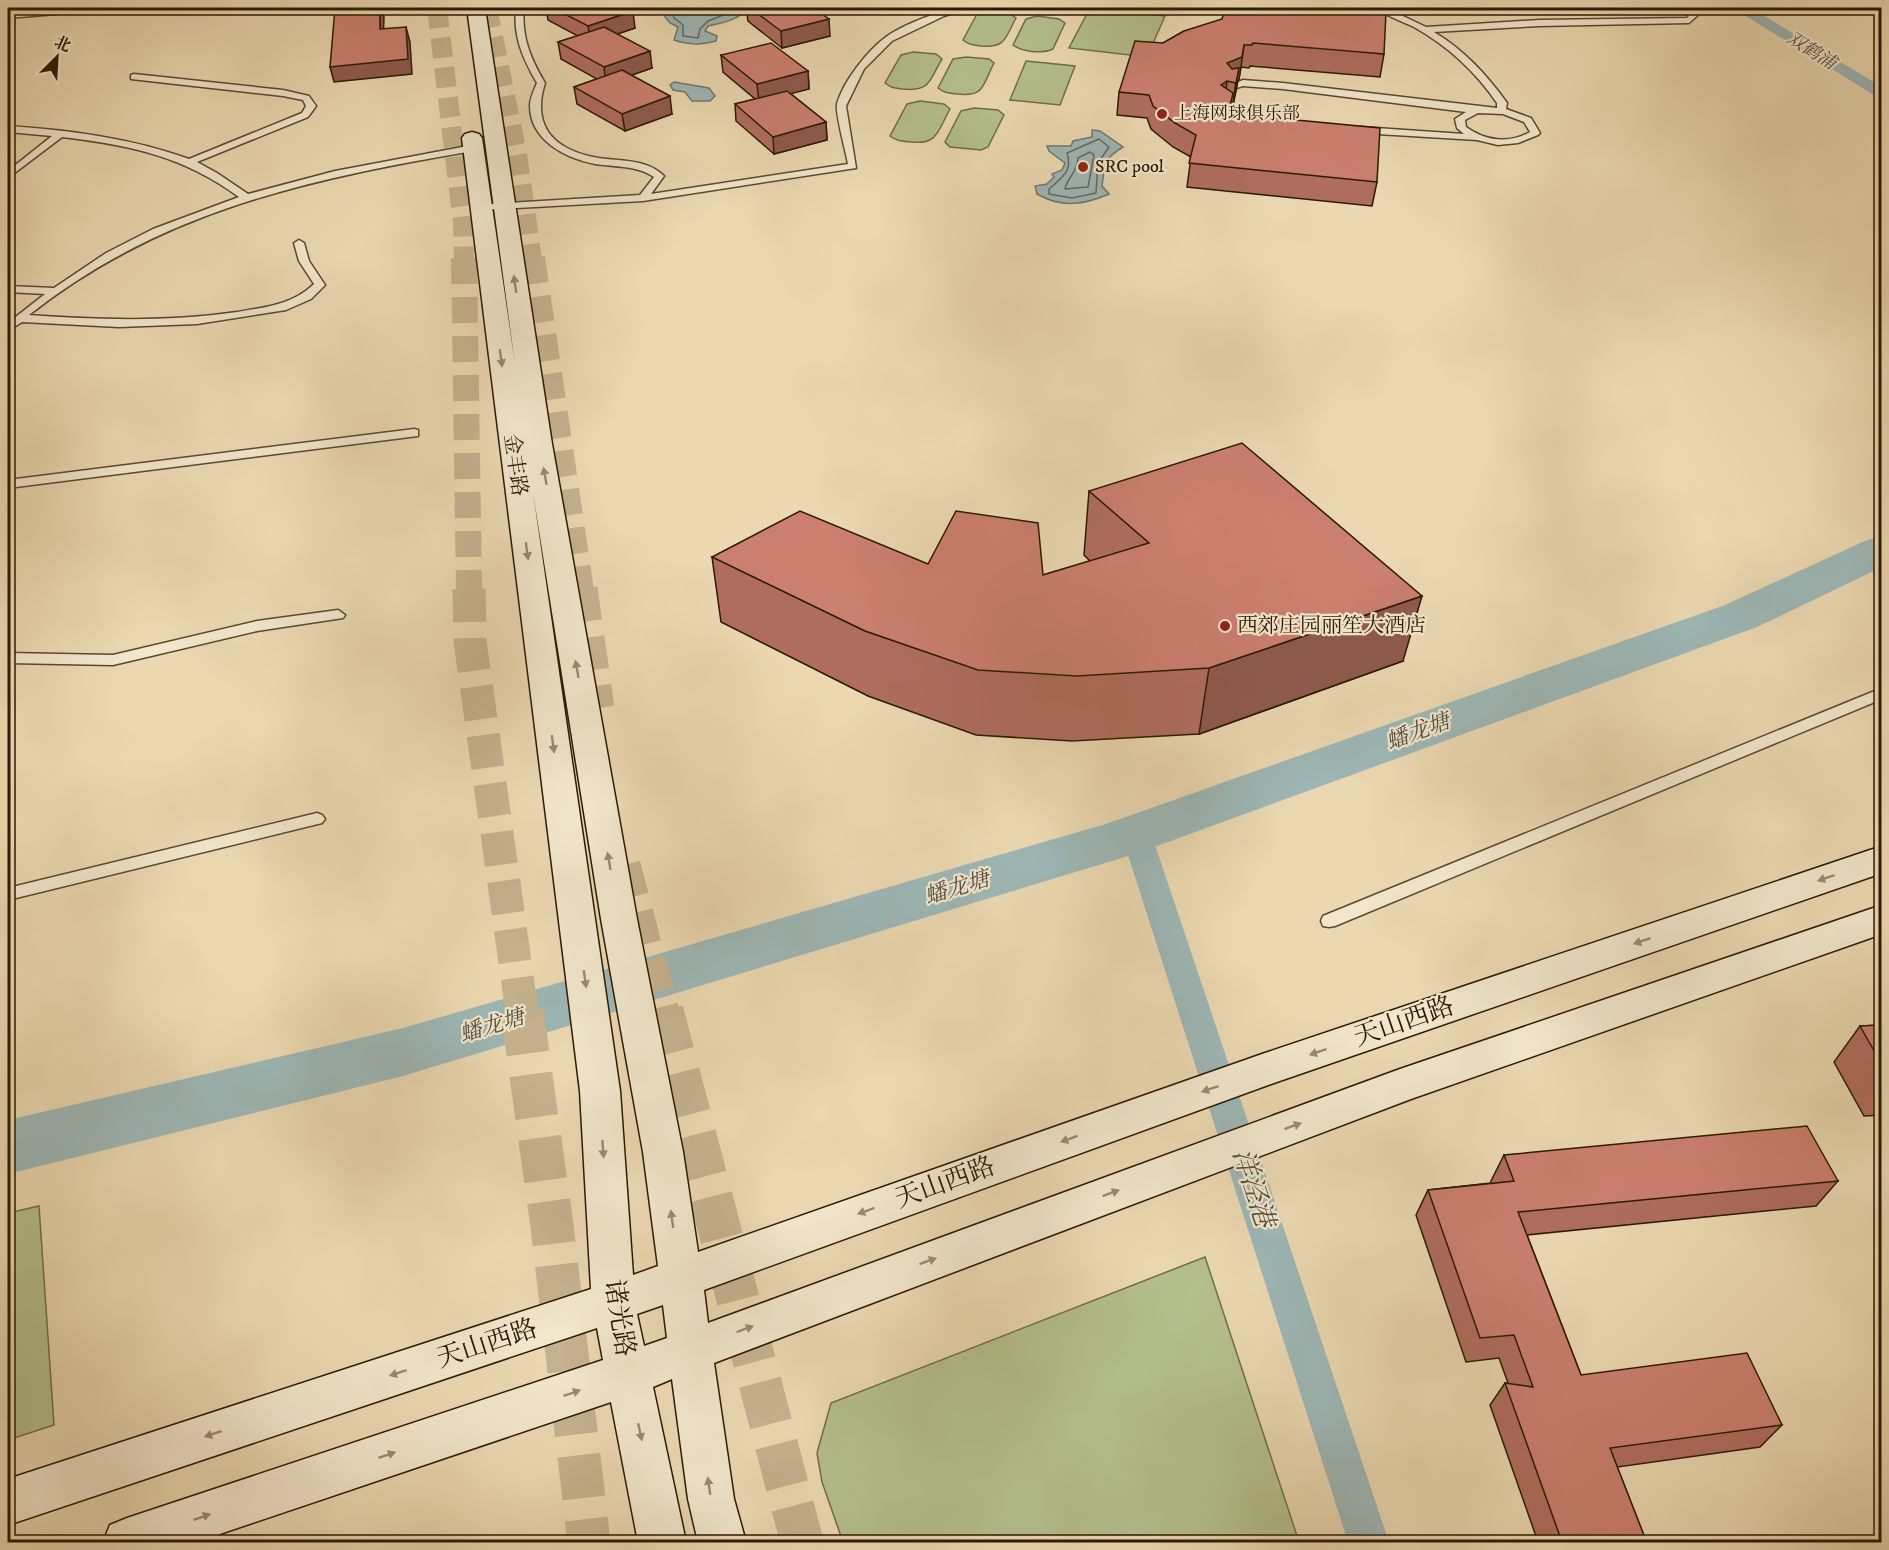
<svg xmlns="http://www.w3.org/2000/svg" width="1889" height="1550" viewBox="0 0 1889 1550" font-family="'IM FELL DW Pica','Noto Serif SC',serif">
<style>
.green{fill:#b4bf8e;stroke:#706c48;stroke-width:1.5}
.water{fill:#9db7b6;stroke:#6f786e;stroke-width:1.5}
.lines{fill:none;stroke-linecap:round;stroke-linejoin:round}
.shore{stroke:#64685c;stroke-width:1.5}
.canal{fill:#9db7b6;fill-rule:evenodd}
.river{fill:#9db7b6;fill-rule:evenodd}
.primary-tunnel-far3{stroke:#c5b28e;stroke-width:20;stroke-dasharray:20 10;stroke-linecap:butt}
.primary-tunnel-far2{stroke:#c5b28e;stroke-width:26;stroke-dasharray:26 13;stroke-linecap:butt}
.primary-tunnel-far1{stroke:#c5b28e;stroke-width:33;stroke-dasharray:33 16;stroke-linecap:butt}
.primary-tunnel{stroke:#c5b28e;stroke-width:43;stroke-dasharray:43 21;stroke-linecap:butt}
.lane-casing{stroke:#5b492e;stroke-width:3}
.secondary-casing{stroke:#2b1902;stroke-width:3}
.lane{fill:#f2e6cc;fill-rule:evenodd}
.secondary{fill:#f2e6cc;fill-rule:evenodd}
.wall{fill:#af6d5f;stroke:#2b1902;stroke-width:1.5}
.shaded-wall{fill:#8e594e;stroke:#2b1902;stroke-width:1.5}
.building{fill:#cb7f6f;stroke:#2b1902;stroke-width:1.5}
.oneway{fill:#988a71}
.poi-dot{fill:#8f2418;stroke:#f2e6cc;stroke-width:2}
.labels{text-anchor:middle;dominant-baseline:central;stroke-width:4.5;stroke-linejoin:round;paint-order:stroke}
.far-water-label{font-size:18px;font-style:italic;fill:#535041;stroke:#f2e6cc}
.far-poi-label{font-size:18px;fill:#2b1902;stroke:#f2e6cc;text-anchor:start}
.street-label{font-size:21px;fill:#2b1902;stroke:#f2e6cc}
.poi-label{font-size:21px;fill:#2b1902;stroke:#f2e6cc;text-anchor:start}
.water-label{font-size:22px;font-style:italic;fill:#535041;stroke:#f2e6cc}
.near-street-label{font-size:26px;fill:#2b1902;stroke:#f2e6cc}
.near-water-label{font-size:27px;font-style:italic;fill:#535041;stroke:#f2e6cc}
</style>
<rect width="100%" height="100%" fill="#ebd8b1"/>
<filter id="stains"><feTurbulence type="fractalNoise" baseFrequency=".00333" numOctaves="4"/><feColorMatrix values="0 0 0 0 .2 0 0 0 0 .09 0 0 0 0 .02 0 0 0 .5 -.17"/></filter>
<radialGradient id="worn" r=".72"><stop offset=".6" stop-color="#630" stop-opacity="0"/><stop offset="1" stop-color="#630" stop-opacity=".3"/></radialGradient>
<g class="green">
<path d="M1090 8 1165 16 1147 57 1069 48Z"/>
<path d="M988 12 1010 14 1016 18C1005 38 1006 48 982 46 974 45 969 45 963 40L977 14Z"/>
<path d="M1037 16 1059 19 1065 23 1053 49C1042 54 1022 52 1013 45L1026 19Z"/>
<path d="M913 52 936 54 942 59C929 80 931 92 903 89 896 88 891 88 885 83L901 55Z"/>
<path d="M966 57 989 59 994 63C982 86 985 97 957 94 949 93 944 93 938 88L953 59Z"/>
<path d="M1026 61 1075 66 1060 105 1010 100Z"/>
<path d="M920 101 944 104 950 109C938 130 938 145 912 142 903 141 896 141 890 136L907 104Z"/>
<path d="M974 108 998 110 1004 115 988 147 981 150 950 147 945 142 961 111Z"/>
<path d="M39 1206 54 1425 8 1440V1213Z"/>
<path d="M1205 1257 1299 1542H843L822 1482 817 1453 831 1403Z"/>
</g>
<g class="water">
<path d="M660 8H748C739 20 722 23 708 26L705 31 717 36 716 41C700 45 689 45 674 40L678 27 670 23 665 17 668 12Z"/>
<path d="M674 82 709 88 715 96 710 101H692L685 92 673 90 670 85Z"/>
<path d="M1092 130 1100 131 1123 147C1103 159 1105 164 1102 186L1109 194C1084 205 1061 208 1037 194L1035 186 1047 184 1054 177 1052 174 1062 170 1065 163 1049 151 1047 146H1071L1073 141 1092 137Z"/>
</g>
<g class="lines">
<g class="shore">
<path d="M671 8 674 18 683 25V36L698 38 700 29 708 21 741 8"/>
<path d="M1099 139 1109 147 1098 163 1096 193 1072 198 1049 194V189C1062 177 1073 172 1067 153Z"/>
<path d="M1090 152 1094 155 1088 187 1065 189C1067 178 1077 173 1078 158Z"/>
</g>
<g class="canal">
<path d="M1733 8H1751L1882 87V100Z"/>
<path d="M1136 822 1146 825 1151 833 1389 1542H1348L1121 833 1126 825Z"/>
</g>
<path class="river" d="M1882 536V567L1757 627 1135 854 403 1076 8 1174V1120L403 1028 1106 824 1725 605 1867 540Z"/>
<g class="primary-tunnel-far3">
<path d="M437 8 463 223 464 260"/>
<path d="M487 8 517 154 532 260"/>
</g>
<g class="primary-tunnel-far2">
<path d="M464 258 469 591"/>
<path d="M532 258 581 591"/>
</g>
<g class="primary-tunnel-far1">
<path d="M469 589 470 641 522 1012"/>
<path d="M581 589 598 708"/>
<path d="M624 865 663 1012"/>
</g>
<g class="primary-tunnel">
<path d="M522 1011 552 1226 589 1542"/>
<path d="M662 1011 802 1542"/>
</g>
<defs>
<g id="lane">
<path d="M81 8H109L105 10 8 18V13Z"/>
<path d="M516 8H524C521 37 531 59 545 83 532 124 551 148 593 157 616 162 645 157 664 176L651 194 848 164C846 152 835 113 837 104 843 82 867 51 886 37 903 25 948 6 968 8L944 16 892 41 864 69 846 106 856 168 643 201 480 210 475 207 476 205 640 195 654 177C636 165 615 167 595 164 565 158 530 140 530 106 530 98 534 90 537 83 523 59 513 37 516 8Z"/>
<path d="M1376 8H1386L1426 27 1539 20 1687 18 1689 16 1677 8H1686L1698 15 1689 23 1539 26 1434 32C1464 50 1486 74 1507 103L1506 109 1531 118 1540 133 1538 135 1518 143 1498 145 1477 140 1361 133 1356 130 1361 127 1464 134 1457 128 1455 119 1466 112 1283 89 1243 86 1230 90 1226 87 1243 80 1283 83 1497 108V103C1475 71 1448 46 1414 27 1402 21 1386 16 1376 8ZM1478 113 1503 114 1524 122 1530 132C1509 144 1485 141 1466 127L1465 120Z"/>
<path d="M134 74 283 90 309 96 316 106 308 117 197 162 217 173 248 194 335 171 473 145 478 148 473 151C309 179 162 210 29 315 99 320 168 322 237 312 266 307 292 305 314 284L299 261 294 243 299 240 304 243 309 261 325 285 311 299 286 310 197 324 119 327 22 322 8 331V323L45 294 8 292V286L54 288 106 253 153 229 239 197C183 156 130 145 62 137L8 178V171L52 136 8 132V126C69 130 131 138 189 159L302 113 306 106 303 100 283 96 131 79V75Z"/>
<path d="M414 429 418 430V436L8 488V480Z"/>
<path d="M338 610 345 615 343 618 257 631 113 665 8 663V653L113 655 257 621Z"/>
<path d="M1882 688V699L1335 926 1329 927 1323 926 1321 921 1323 916Z"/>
<path d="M317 813 322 815 325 819 322 823 8 900V888Z"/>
</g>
<path id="secondary" d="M467 8H485L552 444 637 919 683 1152 698 1252 1265 1053 1882 846V873L1271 1084 704 1290 708 1323 1400 1069 1882 905V934L1411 1099 714 1363 734 1499 746 1542H698L688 1499 672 1379 653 1387 686 1542H638L611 1402 196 1542H103L110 1525 127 1518 603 1360 597 1328 8 1525V1479L591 1289 580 1091 462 138 465 134 472 132 479 134 482 138 515 364ZM533 493 601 919 643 1152 658 1266 633 1275 620 1091ZM663 1305 667 1338 644 1346 637 1314Z"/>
</defs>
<use href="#lane" class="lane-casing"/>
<use href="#secondary" class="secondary-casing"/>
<use href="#lane" class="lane"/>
<use href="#secondary" class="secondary"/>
</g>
<g class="wall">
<path d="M546 8H625L635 28 617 34 652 68 632 75 672 114 625 131 577 104 574 87 597 79 561 59 558 42 578 36 548 20Z"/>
<path d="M746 8H812L830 36 782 48 748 21Z"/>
<path d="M1184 31 1384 54 1380 77 1250 66 1249 68 1241 67 1239 79 1238 80 1236 90 1231 111 1377 182 1372 206 1187 187 1191 157 1173 147 1151 129 1147 118 1117 115 1119 92 1163 43Z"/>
<path d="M721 55 808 71 809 89 790 93 826 122 827 140 774 154 736 121 735 104 755 99 723 72Z"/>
<path d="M1089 491 1403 661 1199 734 1072 741 976 735 868 696 721 622 712 557 928 564 1043 575 1090 561 1084 555Z"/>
<path d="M1881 1025V1115L1864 1116 1834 1062 1860 1026Z"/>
<path d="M1504 1155 1838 1181 1816 1206 1527 1235 1581 1375 1782 1425 1760 1447 1617 1467 1645 1538 1640 1542H1538L1490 1405 1505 1383H1508L1499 1358 1466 1362 1416 1215 1428 1190 1491 1183V1181Z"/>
</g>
<g class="shaded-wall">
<path d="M380 8H382L384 17 383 45 380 29Z"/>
<path d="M633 11 635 28 591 43 588 26Z"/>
<path d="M829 19 830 36 782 48 781 31Z"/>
<path d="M406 27 410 42 412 74 334 82 330 67Z"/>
<path d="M1244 45 1241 67 1239 79 1238 80 1233 106 1236 80 1227 81 1224 104 1221 85 1227 63Z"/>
<path d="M650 51 652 68 606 84 604 67Z"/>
<path d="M808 71 809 89 759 102 757 84Z"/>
<path d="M670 96 672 114 625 131 622 114Z"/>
<path d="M826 122 827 140 774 154 773 137Z"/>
<path d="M1422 596 1403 661 1199 734 1209 668Z"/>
</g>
<g class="building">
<path d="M335 8H380V29L406 27 408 59 330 67Z"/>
<path d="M553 8H625L633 11 588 26Z"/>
<path d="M750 8H813L829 19 781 31Z"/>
<path d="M1225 8H1328L1386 12 1384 54 1253 43 1252 45H1244L1242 57 1227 63 1232 69 1239 68 1236 83 1227 81 1221 85 1233 93 1229 111 1255 116 1380 128 1377 182 1189 163 1196 135 1175 123 1153 106 1149 95 1119 92 1135 41 1163 43 1184 31 1222 19Z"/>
<path d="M604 27 650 51 604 67 558 42Z"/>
<path d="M771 43 808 71 757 84 721 55Z"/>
<path d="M622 70 670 96 622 114 574 87Z"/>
<path d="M787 91 826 122 773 137 735 104Z"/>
<path d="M1242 443 1422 596 1209 668 1077 676 978 670 865 631 712 557 800 511 928 564 956 511 1038 523 1043 575 1149 543 1089 491Z"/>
<path d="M1881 1025V1063L1860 1026Z"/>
<path d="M1807 1126 1838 1181 1518 1212 1581 1375 1747 1353 1782 1425 1610 1448 1645 1538 1603 1542H1562L1505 1383 1533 1387 1514 1335 1480 1338 1428 1190 1514 1181 1504 1155Z"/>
</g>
<defs><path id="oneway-solid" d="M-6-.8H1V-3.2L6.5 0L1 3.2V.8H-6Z" transform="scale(1.5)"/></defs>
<g class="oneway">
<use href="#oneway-solid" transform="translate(515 284) rotate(-98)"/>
<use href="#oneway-solid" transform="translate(501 358) rotate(82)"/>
<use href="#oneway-solid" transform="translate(545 476) rotate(-100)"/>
<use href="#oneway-solid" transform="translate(527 551) rotate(82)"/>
<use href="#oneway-solid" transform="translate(577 669) rotate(-100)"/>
<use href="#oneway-solid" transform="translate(553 744) rotate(82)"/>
<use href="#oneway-solid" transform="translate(609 861) rotate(-100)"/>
<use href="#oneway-solid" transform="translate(1826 878) rotate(161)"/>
<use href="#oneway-solid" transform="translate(1642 941) rotate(161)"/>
<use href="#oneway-solid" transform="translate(585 979) rotate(82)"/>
<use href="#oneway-solid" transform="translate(1318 1052) rotate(161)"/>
<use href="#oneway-solid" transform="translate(1210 1089) rotate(161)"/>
<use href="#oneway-solid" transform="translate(1293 1126) rotate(-20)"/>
<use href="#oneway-solid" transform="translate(1069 1139) rotate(160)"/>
<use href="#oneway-solid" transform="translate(603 1149) rotate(86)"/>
<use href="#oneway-solid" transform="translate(1111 1193) rotate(-20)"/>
<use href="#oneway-solid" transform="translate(866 1211) rotate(160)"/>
<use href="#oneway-solid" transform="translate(672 1219) rotate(-98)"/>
<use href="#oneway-solid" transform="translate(928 1261) rotate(-20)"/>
<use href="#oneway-solid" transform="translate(745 1329) rotate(-20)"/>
<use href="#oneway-solid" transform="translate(398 1373) rotate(162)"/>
<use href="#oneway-solid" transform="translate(572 1393) rotate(-19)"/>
<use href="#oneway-solid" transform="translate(640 1432) rotate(78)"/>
<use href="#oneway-solid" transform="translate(213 1434) rotate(162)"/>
<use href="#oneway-solid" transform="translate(387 1455) rotate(-19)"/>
<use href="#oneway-solid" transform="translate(709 1486) rotate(-98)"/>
<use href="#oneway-solid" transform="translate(202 1517) rotate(-19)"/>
</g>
<g class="poi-dot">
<circle cx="1162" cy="114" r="6"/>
<circle cx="1083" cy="167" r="6"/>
<circle cx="1225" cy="626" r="6"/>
</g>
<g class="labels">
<g class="far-water-label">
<text transform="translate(1811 51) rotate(32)">双鹤浦</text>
</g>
<g class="far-poi-label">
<text x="1174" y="114">上海网球俱乐部</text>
<text x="1095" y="167">SRC pool</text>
</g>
<g class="street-label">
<text transform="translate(515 465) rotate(82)">金丰路</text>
</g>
<g class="poi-label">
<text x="1237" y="626">西郊庄园丽笙大酒店</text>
</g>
<g class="water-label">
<text transform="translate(1418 732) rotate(-20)">蟠龙塘</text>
<text transform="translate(957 888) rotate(-17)">蟠龙塘</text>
<text transform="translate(492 1026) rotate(-17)">蟠龙塘</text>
</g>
<g class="near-street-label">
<text transform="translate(1404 1022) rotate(-19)">天山西路</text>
<text transform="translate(945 1183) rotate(-20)">天山西路</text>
<text transform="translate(619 1318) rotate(81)">诸光路</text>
<text transform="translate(487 1344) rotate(-18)">天山西路</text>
</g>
<g class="near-water-label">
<text transform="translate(1253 1188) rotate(72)">洋泾港</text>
</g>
</g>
<rect width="1889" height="1550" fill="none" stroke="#ebd8b1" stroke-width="30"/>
<rect x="9" y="9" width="1871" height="1532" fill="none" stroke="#2b1902" stroke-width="3"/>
<rect x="15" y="15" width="1859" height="1520" fill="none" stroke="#2b1902" stroke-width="1.5"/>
<g transform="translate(57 57) rotate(24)" stroke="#f2e6cc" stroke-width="4.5" paint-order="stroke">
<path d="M0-4.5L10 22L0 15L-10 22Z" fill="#2b1902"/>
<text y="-9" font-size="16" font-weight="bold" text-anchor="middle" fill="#2b1902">北</text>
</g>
<rect width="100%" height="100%" filter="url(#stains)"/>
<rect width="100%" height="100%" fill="url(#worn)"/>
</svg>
